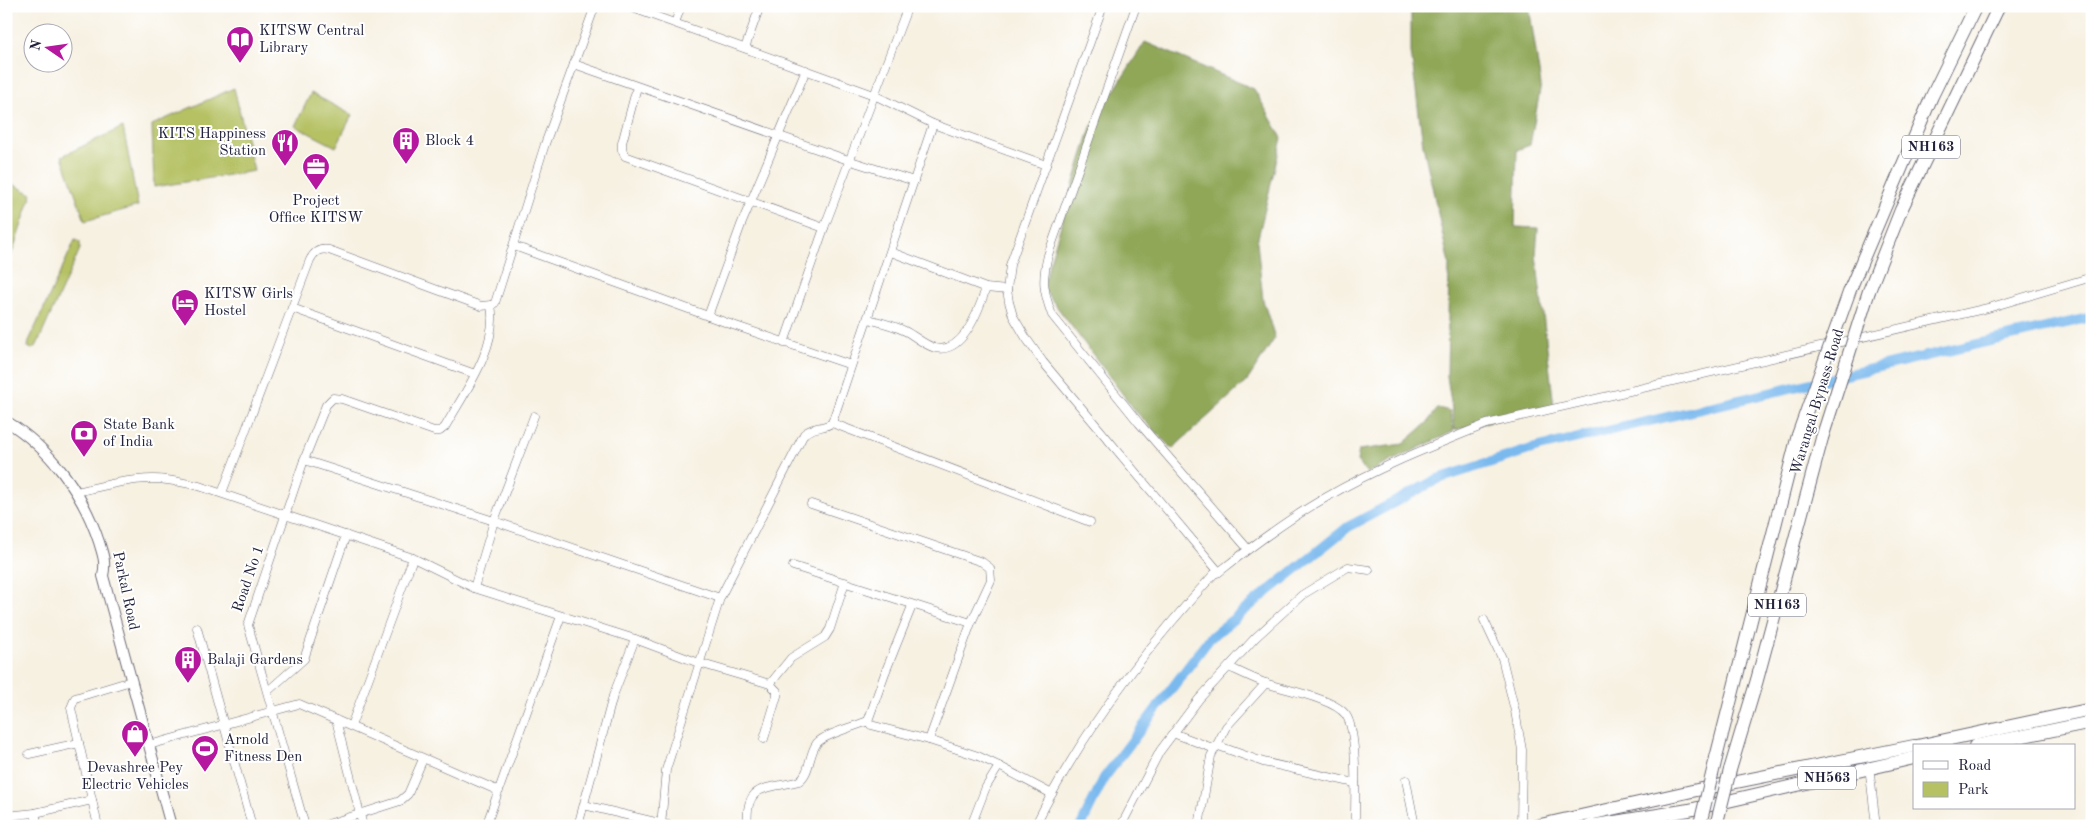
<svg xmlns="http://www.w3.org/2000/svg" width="2098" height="832" viewBox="0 0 2098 832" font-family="'Old Standard TT',serif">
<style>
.green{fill:#b5c163;stroke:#6c724f}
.forest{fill:#90a759;stroke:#59644a}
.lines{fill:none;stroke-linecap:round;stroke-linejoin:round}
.canal{stroke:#7ab9ee;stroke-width:10}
.minor-casing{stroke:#6d6a75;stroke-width:9}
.tertiary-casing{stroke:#6d6a75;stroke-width:12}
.trunk-casing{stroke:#6d6a75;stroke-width:14}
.minor{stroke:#fff;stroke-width:8}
.tertiary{stroke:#fff;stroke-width:10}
.trunk{stroke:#fff;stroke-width:12}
.trunk-bridge-casing{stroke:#6d6a75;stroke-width:14;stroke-linecap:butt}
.trunk-bridge{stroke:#fff;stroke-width:12}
.labels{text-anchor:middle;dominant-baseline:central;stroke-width:4;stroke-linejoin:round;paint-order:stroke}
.shield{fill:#fff;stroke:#646476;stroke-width:1}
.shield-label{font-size:14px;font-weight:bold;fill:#22223b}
.poi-label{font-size:15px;fill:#22223b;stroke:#fff;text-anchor:start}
.street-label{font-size:15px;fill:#22223b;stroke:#fff}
</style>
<rect width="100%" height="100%" fill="#fff"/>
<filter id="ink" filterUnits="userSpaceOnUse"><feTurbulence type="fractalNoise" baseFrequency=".02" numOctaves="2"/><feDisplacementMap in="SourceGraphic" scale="10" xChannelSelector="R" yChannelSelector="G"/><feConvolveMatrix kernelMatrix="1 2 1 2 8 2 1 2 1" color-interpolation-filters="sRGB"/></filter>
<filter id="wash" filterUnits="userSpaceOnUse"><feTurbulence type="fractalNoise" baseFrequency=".0096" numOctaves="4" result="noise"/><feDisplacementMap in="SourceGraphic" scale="20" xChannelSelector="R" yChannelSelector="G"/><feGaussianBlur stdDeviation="1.12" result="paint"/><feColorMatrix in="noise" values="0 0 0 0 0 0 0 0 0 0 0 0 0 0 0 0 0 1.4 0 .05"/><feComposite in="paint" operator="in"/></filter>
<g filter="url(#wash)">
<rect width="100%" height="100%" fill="#f7f1e2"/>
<g class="green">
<path d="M234 88 254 171 154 187 152 125Z"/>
<path d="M311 93 352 115 336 147 295 126Z"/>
<path d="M123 127 138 206 85 221 62 156Z"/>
<path d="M6 181 32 194 6 271Z"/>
<path d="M75 240 80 242V249L37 345 32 349 28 347 29 341Z"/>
</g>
<g class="forest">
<path d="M1411 6H1529L1541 85 1530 145 1517 150 1515 227 1538 228 1536 255 1554 406 1455 430 1447 376 1449 264 1423 145 1411 52Z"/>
<path d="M1145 42 1254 89 1282 138 1257 242 1263 300 1275 338 1247 381 1172 449 1136 412 1042 287 1091 127Z"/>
<path d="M1438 408 1450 411 1454 431 1367 473 1357 461 1359 450 1403 444 1427 423Z"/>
</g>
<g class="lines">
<path class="canal" d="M1081 826 1104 778 1210 638 1348 527 1438 479 1535 448 2092 317"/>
</g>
</g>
<g filter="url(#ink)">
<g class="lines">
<defs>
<g id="minor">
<path d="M627 6 874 95 933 124"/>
<path d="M1103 6 1010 265 1007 290 1009 302 1013 316 1026 338 1043 362 1219 572"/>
<path d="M1136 6 1048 255C1042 279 1043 291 1052 315L1139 423 1248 549"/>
<path d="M675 23 681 6"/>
<path d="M745 48 760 6"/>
<path d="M574 64 851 161 914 181"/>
<path d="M637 87 622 143V150L625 156 824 228"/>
<path d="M514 246 733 325 851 365"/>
<path d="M891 252 986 288 1007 290"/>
<path d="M292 308 475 374"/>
<path d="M708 316 741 225 806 70"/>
<path d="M868 319C880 322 893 325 905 331 915 336 924 345 935 348 964 355 980 307 986 288"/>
<path d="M784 343 824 228 908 6"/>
<path d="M832 423 1090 522"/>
<path d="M304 460 494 521 720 598"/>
<path d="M77 492C102 486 128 479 153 479 169 479 184 483 199 486L413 558 474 588 635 639 699 663 770 684 777 691V696L764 739"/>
<path d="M222 493 310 260C314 252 319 248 329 250L481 306 491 305 495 303 545 144 595 6"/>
<path d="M811 504 982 562 990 568 991 580 971 623 929 740"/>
<path d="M793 566 971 623"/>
<path d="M474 588 494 521 534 416"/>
<path d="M912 606 885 673 868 721 871 725 929 740 978 756 999 766 986 787 971 826"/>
<path d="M1484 620 1502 658 1515 711 1522 750 1521 826"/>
<path d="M197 628 252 826"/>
<path d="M1229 667C1242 673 1254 679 1268 684 1287 690 1335 699 1346 715 1358 733 1355 795 1355 818"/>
<path d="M770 684 791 658 825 637 830 629 845 582"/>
<path d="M268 691 304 659 346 535"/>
<path d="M336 720 363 826"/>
<path d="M351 726 413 558"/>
<path d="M1173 733 1215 749"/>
<path d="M149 745 299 704 499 791"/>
<path d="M1216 745 1263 762 1355 783"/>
<path d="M29 754 79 743"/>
<path d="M999 766 1052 794"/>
<path d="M1869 766 1876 826"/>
<path d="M1406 780 1415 826"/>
<path d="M584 805 672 826"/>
<path d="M35 813 38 826"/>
<path d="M6 816 35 813 92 800"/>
<path d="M98 826 71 708 75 698 131 681"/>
<path d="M305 826 248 625 304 460 326 405 333 398 342 399 434 431H440L445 427C464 393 499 347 491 305"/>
<path d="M322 826 400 801 408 794 423 759"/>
<path d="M486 826 561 616"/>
<path d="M578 826 613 696 635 639"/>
<path d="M661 826 666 770 720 598 804 434C813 426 823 429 832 423L933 124 1046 165"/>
<path d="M748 826C744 782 767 790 799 781 811 772 808 755 817 743 825 734 856 726 868 721"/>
<path d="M1035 826C1081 733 1144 650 1214 574L1219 572C1252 546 1288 519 1325 498 1376 468 1432 446 1487 424L1988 308 2092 277"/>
<path d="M1121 826 1160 751 1199 699 1255 638 1302 595 1348 567 1369 570"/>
<path d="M1199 826 1211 756 1226 727 1266 683"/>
</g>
<path id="tertiary" d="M6 421C50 448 83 493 99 542 103 555 106 562 103 576L171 826"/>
<g id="trunk">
<path d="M1851 287 1932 96 1976 6"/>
<path d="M1869 291 1901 210 1999 6"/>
<path d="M1917 746 2092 709"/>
<path d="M1975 746 2092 722"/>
<path d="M1716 758 1798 435"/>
<path d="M1730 770 1757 680 1822 438"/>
<path d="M1536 826 1692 791 1914 746"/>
<path d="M1590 826 1689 810 1914 758"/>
</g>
</defs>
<use href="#minor" class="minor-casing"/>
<use href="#tertiary" class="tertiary-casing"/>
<use href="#trunk" class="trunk-casing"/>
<use href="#minor" class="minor"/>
<use href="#tertiary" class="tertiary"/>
<use href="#trunk" class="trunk"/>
<defs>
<g id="trunk-bridge">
<path d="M1798 435 1851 287"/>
<path d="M1822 438 1869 291"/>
<path d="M1700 824 1716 758"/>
<path d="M1716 826 1730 770"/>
</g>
</defs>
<use href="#trunk-bridge" class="trunk-bridge-casing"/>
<use href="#trunk-bridge" class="trunk-bridge"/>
</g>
</g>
<defs>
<symbol id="library-pin" viewBox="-11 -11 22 30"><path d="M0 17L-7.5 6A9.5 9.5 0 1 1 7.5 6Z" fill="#b5179e" stroke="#fff"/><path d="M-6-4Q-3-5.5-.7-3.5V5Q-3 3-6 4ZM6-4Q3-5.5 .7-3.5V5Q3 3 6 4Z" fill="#fff"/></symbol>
<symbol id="building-pin" viewBox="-11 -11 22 30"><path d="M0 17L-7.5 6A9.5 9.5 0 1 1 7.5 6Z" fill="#b5179e" stroke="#fff"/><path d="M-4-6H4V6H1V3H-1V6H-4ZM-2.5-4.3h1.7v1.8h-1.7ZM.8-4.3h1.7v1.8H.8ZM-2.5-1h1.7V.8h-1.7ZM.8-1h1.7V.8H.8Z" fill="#fff"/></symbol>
<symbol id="restaurant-pin" viewBox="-11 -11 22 30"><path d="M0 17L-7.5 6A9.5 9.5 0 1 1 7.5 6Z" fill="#b5179e" stroke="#fff"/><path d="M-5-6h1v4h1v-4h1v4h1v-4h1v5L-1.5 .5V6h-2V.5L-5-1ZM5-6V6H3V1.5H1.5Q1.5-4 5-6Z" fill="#fff"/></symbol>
<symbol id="office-pin" viewBox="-11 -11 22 30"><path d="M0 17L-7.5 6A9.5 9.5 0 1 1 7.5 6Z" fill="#b5179e" stroke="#fff"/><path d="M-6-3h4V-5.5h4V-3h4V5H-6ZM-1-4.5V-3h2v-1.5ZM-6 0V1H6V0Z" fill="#fff"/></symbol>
<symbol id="hotel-pin" viewBox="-11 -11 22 30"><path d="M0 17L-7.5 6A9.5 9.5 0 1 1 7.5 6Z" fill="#b5179e" stroke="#fff"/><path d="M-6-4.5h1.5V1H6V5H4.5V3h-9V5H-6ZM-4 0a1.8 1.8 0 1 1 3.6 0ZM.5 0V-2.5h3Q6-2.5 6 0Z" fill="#fff"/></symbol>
<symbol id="bank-pin" viewBox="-11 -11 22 30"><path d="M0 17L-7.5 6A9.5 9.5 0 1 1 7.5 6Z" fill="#b5179e" stroke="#fff"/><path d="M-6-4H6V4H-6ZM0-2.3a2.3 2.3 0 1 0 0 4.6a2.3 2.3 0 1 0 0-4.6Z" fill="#fff"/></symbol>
<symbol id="shop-pin" viewBox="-11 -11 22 30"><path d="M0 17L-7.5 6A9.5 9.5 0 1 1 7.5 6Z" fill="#b5179e" stroke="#fff"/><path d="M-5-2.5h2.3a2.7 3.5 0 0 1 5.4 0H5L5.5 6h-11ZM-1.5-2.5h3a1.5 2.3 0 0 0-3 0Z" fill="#fff"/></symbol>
<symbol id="stadium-pin" viewBox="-11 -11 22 30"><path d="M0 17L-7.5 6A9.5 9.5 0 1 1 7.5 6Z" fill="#b5179e" stroke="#fff"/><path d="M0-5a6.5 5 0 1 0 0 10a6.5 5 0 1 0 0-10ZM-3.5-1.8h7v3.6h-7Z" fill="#fff"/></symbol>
</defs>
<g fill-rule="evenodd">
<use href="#library-pin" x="224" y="24" width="32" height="43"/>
<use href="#building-pin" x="390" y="125" width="32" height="43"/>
<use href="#restaurant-pin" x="269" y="127" width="32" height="43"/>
<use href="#office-pin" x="300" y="151" width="32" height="43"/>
<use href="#hotel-pin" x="169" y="287" width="32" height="43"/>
<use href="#bank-pin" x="68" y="418" width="32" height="43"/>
<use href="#building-pin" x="172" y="644" width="32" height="43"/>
<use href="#shop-pin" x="119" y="718" width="32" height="43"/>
<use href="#stadium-pin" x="189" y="733" width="32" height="43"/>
</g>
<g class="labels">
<g class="shield">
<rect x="1902" y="135.5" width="58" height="23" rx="4"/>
<rect x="1748" y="593.5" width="58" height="23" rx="4"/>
<rect x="1798" y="766.5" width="58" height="23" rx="4"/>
</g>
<g class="shield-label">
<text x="1931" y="147">NH163</text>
<text x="1777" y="605">NH163</text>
<text x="1827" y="778">NH563</text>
</g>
<g class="poi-label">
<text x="259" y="31">KITSW Central<tspan x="259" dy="17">Library</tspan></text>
<text x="266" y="134" text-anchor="end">KITS Happiness<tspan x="266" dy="17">Station</tspan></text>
<text x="425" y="141">Block 4</text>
<text x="316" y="201" text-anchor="middle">Project<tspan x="316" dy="17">Office KITSW</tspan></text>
<text x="204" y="294">KITSW Girls<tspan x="204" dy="17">Hostel</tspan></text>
<text x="103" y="425">State Bank<tspan x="103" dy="17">of India</tspan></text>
<text x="207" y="660">Balaji Gardens</text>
<text x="224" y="740">Arnold<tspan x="224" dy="17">Fitness Den</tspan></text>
<text x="135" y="768" text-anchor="middle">Devashree Pey<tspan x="135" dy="17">Electric Vehicles</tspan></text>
</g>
<g class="street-label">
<text transform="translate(1818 402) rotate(-73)">Warangal Bypass Road</text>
<text transform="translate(249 579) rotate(-71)">Road No 1</text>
<text transform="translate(125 591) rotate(78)">Parkal Road</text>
</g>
</g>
<rect width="2098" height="832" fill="none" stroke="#fff" stroke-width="25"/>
<rect x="1913" y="744" width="162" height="65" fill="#ffffff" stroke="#a7a7b1"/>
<rect x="1923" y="761" width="25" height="8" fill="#ffffff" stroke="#a7a7b1"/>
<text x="1958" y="770" font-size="15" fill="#22223b">Road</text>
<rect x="1923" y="782" width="25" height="15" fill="#b5c163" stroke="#a7a7b1"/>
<text x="1958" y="794" font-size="15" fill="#22223b">Park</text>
<g transform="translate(48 48) rotate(283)"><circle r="24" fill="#ffffff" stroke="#a7a7b1"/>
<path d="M0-4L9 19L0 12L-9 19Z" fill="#b5179e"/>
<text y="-8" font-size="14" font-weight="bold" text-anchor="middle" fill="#22223b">N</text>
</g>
</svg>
